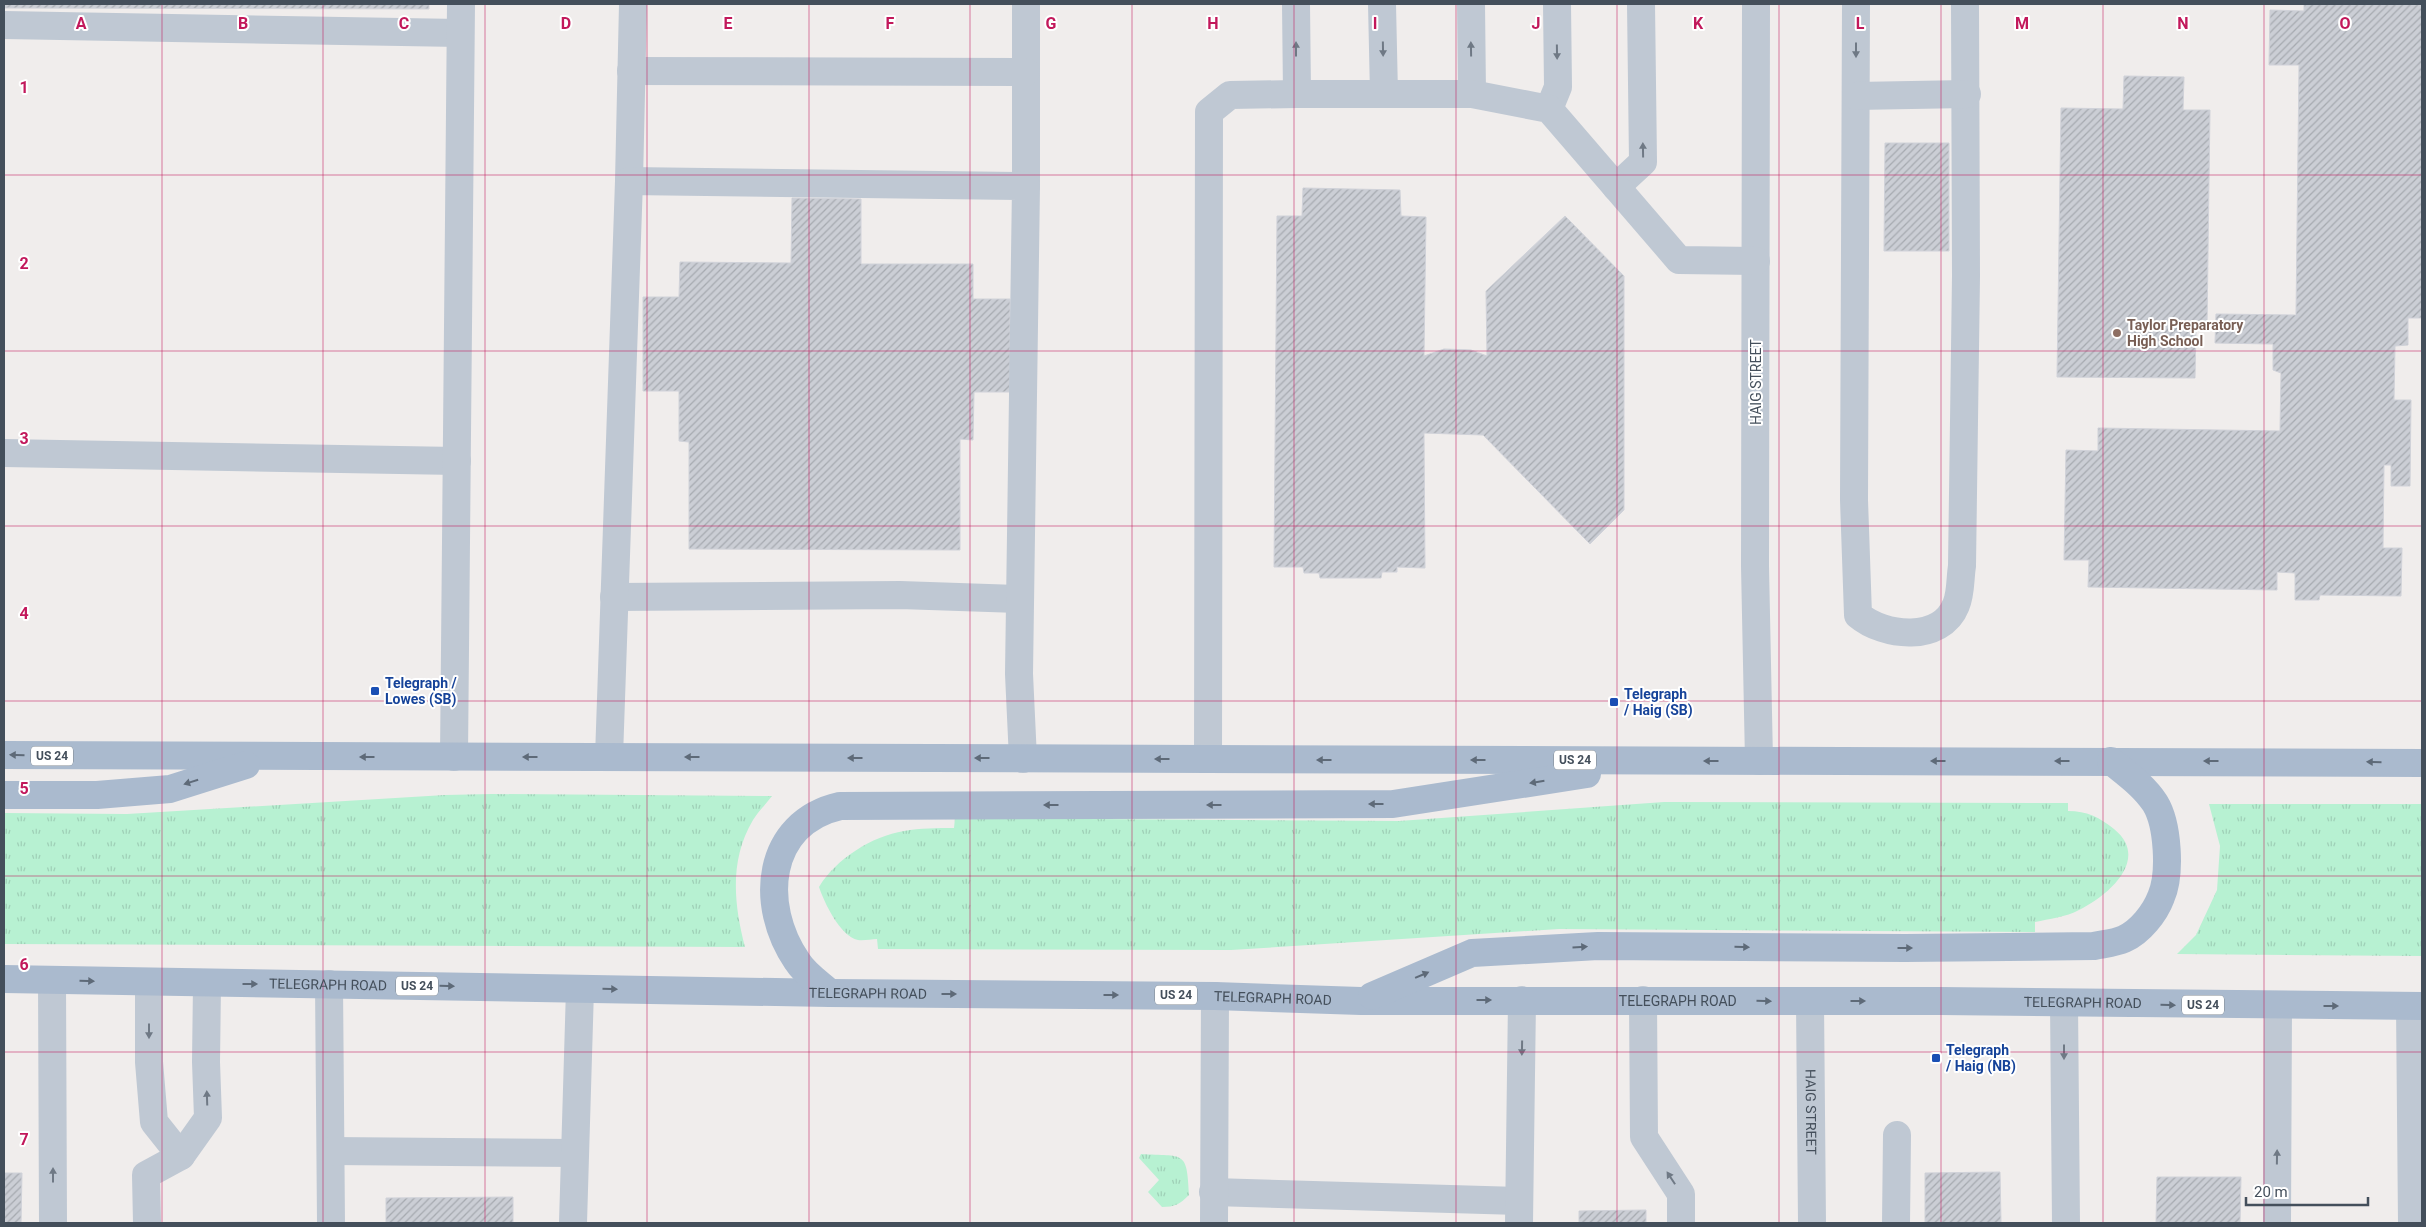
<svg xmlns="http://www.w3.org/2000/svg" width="2426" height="1227" viewBox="0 0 2426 1227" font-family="Roboto,sans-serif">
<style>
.grass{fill:url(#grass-tufts)}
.building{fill:url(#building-hatch);stroke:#d0d2d9}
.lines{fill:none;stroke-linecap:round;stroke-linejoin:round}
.minor{stroke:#bfc8d3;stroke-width:28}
.major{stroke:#aabace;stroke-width:28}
.oneway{fill:#6f7985}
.oneway2{fill:#5e6a78}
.grid{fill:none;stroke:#c2185b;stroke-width:1;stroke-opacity:0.55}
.education-dot{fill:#8d6e63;stroke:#fff;stroke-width:2}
.transit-dot{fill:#1a4fb4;stroke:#fff;stroke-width:2}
.labels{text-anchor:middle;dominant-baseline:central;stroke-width:4;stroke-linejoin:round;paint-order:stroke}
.shield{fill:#fff;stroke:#7c848c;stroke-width:1}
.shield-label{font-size:12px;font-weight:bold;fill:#444f5b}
.education-label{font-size:14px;font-weight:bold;fill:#785e54;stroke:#fff;text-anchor:start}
.street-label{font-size:14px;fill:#444f5b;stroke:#fff}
.transit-label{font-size:14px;font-weight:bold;fill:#164399;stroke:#fff;text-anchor:start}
.grid-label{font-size:16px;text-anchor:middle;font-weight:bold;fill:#c2185b;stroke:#fff;stroke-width:4;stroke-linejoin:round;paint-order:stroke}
</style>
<defs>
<pattern id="grass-tufts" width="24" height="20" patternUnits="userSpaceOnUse" patternTransform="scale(1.25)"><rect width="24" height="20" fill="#b7f1d2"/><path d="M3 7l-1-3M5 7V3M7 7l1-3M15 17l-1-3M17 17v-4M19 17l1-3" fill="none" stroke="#9fd0b7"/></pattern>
<pattern id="building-hatch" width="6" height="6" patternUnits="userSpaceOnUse" patternTransform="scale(1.25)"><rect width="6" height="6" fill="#cbced5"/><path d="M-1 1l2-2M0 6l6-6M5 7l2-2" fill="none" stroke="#a6aab0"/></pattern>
</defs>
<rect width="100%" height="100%" fill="#f0edec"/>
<g class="grass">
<path d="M492 794 772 796C766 804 758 812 753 820 729 860 734 905 745 947L4 944V813L127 814 445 795Z"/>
<path d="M1664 802 2068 803V811C2087 811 2099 817 2114 829 2151 859 2108 896 2079 910 2066 917 2049 919 2035 922V932L1559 929 1231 950 878 949 877 939C871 939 864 941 858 940 840 936 824 902 819 887 836 859 872 836 904 831 920 828 937 828 954 828L955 818 1399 821Z"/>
<path d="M2209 804H2422V956L2177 954 2196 935 2217 890 2220 846Z"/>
<path d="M1141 1154C1184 1157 1187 1149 1189 1195 1180 1204 1175 1207 1162 1207L1148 1192 1159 1180 1139 1158Z"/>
</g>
<g class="building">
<path d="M4 4H429V9L4 8Z"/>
<path d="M2304 4H2422V318H2408V345L2395 346 2394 400H2411L2410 486H2391V465H2384L2383 548H2402L2401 596 2320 595 2319 600H2295V573L2277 572V590L2088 587 2089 560H2064L2066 450 2098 451V428L2280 431 2281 373 2273 370V344L2215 343 2216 314 2296 315 2299 65H2269L2270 10 2304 11Z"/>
<path d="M2124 76 2184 77 2183 110H2210L2207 327H2196L2195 378 2057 377 2061 108 2123 109Z"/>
<path d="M1885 143H1949V251H1884Z"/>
<path d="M1303 188 1400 190 1401 216 1426 217 1424 356 1444 349 1471 350 1487 356 1486 291 1565 216 1624 276V510L1590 544 1483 435 1424 433 1425 568 1397 567V572H1382L1381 578H1320L1319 573H1304L1303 567H1274L1277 216H1302Z"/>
<path d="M792 198 861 199V264H973V299H1010V392H974L973 440 960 439V550L689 549V442L679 441V391H643V297H679L680 262 791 263Z"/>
<path d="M2000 1172 2001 1223H1925V1173Z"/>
<path d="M4 1173H22L21 1223H4Z"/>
<path d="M2157 1177H2241L2240 1223H2156Z"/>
<path d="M513 1197V1223H386V1198Z"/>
<path d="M1646 1210V1223H1579V1211Z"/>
<path d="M260 1222V1223H166Z"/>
</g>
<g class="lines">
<g class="minor">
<path d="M1026 4V186"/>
<path d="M1296 4 1297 94"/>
<path d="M1382 4 1384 94"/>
<path d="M1471 4 1472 94"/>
<path d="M1756 4 1755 566 1759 761"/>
<path d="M1856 4 1854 500 1858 615C1884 637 1941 643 1956 605 1961 594 1960 578 1962 566L1966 276 1965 4"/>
<path d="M4 25 460 33"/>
<path d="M631 71 1026 72"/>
<path d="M1856 96 1967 94"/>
<path d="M1549 109 1558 87 1557 4"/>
<path d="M629 181 633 4"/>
<path d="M1616 187 1643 162 1641 4"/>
<path d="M4 453 457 461"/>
<path d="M614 597 900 595 1020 599"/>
<path d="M454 757 461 4"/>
<path d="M609 757 629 181 1026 186 1019 674 1023 759"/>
<path d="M1208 759 1209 112 1230 95 1297 94H1472L1549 109 1679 260 1756 261"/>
<path d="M52 980 53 1223"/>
<path d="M149 983V1062L154 1122 181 1156"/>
<path d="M329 984 331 1223"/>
<path d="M1643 1000 1644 1137 1681 1194V1223"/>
<path id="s1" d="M1810 1002 1812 1223"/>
<path d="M2064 1003 2066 1223"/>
<path d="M2410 1006 2412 1223"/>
<path d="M331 1151 575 1153"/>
<path d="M1213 1192 1519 1201"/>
<path d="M147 1223 146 1175 181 1156 208 1118 206 1062 207 984"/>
<path d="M573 1223 580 989"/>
<path d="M1214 1223 1215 996"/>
<path d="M1519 1223 1522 1000"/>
<path d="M1896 1223 1897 1135"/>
<path d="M2277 1223 2278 1006"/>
</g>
<g class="major">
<path d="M4 755 2422 763"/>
<path d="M4 795H97L170 789 246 765"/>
<path id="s2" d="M4 979 830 993 1215 996 1361 1001H1940L2422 1006"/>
<path d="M830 993C819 983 805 974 797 961 759 906 765 823 840 806L1393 804 1587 774"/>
<path d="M1372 996 1472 953 1598 946 1905 948 2094 946C2103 944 2115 943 2124 939 2140 932 2155 913 2161 897 2171 874 2168 824 2155 803 2144 786 2127 774 2111 761"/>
</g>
</g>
<defs><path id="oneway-solid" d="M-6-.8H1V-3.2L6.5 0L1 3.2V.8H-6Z" transform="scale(1.25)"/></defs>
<g class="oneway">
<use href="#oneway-solid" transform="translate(1296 49) rotate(-90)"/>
<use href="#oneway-solid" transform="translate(1383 49) rotate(89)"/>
<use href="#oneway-solid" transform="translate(1471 49) rotate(-91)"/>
<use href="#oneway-solid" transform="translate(1856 50) rotate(90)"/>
<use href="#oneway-solid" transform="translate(1557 52) rotate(89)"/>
<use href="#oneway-solid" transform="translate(1643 150) rotate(-91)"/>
<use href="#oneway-solid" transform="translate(149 1031) rotate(90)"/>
<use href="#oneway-solid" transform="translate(1522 1048) rotate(91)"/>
<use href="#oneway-solid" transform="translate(2064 1052) rotate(90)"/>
<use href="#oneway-solid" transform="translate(207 1098) rotate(-92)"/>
<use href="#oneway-solid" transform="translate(2277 1157) rotate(-89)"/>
<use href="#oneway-solid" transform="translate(53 1175) rotate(-90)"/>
<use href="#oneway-solid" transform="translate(1671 1178) rotate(-123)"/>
</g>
<g class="oneway2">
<use href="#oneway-solid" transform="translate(17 755) rotate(-179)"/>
<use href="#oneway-solid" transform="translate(367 757) rotate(-180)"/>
<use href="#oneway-solid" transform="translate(530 757) rotate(-180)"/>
<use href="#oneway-solid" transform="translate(692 757) rotate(-180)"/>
<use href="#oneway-solid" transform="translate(855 758) rotate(-180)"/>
<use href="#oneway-solid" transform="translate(982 758) rotate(-180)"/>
<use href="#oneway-solid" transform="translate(1162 759) rotate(-180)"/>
<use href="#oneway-solid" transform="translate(1324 760) rotate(-180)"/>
<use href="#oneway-solid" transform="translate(1478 760) rotate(-180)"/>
<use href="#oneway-solid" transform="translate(1711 761) rotate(-180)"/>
<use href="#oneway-solid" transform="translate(1938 761) rotate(180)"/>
<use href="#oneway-solid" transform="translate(2062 761) rotate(-180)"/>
<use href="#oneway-solid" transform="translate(2211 761) rotate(-180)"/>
<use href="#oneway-solid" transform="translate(2374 762) rotate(-179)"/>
<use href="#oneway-solid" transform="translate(191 782) rotate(163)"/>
<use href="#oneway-solid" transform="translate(1537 782) rotate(171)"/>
<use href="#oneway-solid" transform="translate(1376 804) rotate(180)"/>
<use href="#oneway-solid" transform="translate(1051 805) rotate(180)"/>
<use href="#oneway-solid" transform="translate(1214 805) rotate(180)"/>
<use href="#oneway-solid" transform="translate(1580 947) rotate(-3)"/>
<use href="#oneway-solid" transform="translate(1742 947) rotate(1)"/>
<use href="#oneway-solid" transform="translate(1905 948)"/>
<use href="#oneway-solid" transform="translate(1422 975) rotate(-23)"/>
<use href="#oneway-solid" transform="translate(87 981) rotate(2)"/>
<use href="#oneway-solid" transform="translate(250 984)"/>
<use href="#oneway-solid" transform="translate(447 986) rotate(1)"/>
<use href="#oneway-solid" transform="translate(610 989) rotate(1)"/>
<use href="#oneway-solid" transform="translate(949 994)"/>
<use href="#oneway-solid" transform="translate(1111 995)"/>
<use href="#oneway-solid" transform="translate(1484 1000)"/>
<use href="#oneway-solid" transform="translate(1764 1001) rotate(1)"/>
<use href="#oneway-solid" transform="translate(1858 1001)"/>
<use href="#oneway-solid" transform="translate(2168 1005) rotate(1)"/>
<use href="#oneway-solid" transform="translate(2331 1006)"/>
</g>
<path class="grid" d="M162 4V1223M323 4V1223M485 4V1223M647 4V1223M809 4V1223M970 4V1223M1132 4V1223M1294 4V1223M1456 4V1223M1617 4V1223M1779 4V1223M1941 4V1223M2103 4V1223M2264 4V1223M4 175H2422M4 351H2422M4 526H2422M4 701H2422M4 876H2422M4 1052H2422"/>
<circle class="education-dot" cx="2117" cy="333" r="5"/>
<g class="transit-dot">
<rect x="370" y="686" width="10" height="10" rx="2.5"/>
<rect x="1609" y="697" width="10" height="10" rx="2.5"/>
<rect x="1931" y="1053" width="10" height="10" rx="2.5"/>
</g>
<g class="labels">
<g class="shield">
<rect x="31" y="746.5" width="42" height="19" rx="4"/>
<rect x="1554" y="750.5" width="42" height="19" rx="4"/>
<rect x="396" y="976.5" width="42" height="19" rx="4"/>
<rect x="1155" y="985.5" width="42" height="19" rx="4"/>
<rect x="2182" y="995.5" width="42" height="19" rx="4"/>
</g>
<g class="shield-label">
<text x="52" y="756">US 24</text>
<text x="1575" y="760">US 24</text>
<text x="417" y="986">US 24</text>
<text x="1176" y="995">US 24</text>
<text x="2203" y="1005">US 24</text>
</g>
<g class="education-label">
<text x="2127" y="325">Taylor Preparatory<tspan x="2127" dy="16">High School</tspan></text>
</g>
<g class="street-label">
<text transform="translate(1756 382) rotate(-90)">HAIG STREET</text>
<text stroke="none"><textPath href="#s2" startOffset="324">TELEGRAPH ROAD</textPath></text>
<text stroke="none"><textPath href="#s2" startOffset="864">TELEGRAPH ROAD</textPath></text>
<text stroke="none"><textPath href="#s2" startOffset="1269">TELEGRAPH ROAD</textPath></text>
<text stroke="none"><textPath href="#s2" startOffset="1674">TELEGRAPH ROAD</textPath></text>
<text stroke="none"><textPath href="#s2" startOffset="2079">TELEGRAPH ROAD</textPath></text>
<text stroke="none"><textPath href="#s1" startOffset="110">HAIG STREET</textPath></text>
</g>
<g class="transit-label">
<text x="385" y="683">Telegraph /<tspan x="385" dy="16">Lowes (SB)</tspan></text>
<text x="1624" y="694">Telegraph<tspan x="1624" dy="16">/ Haig (SB)</tspan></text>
<text x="1946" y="1050">Telegraph<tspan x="1946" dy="16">/ Haig (NB)</tspan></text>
</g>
</g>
<g class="grid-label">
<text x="81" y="29">A</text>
<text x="243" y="29">B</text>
<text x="404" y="29">C</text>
<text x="566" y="29">D</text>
<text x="728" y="29">E</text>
<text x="890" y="29">F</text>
<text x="1051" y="29">G</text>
<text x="1213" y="29">H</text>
<text x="1375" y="29">I</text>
<text x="1536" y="29">J</text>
<text x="1698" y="29">K</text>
<text x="1860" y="29">L</text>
<text x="2022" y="29">M</text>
<text x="2183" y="29">N</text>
<text x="2345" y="29">O</text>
<text x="24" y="93">1</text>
<text x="24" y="269">2</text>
<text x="24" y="444">3</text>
<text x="24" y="619">4</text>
<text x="24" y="794">5</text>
<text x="24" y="970">6</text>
<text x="24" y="1145">7</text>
</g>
<rect width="2426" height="1227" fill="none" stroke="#444f5b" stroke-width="10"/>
<path d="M2246 1197v8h122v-8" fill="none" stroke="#444f5b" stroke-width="2.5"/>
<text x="2254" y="1197" font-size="15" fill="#444f5b" stroke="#ffffff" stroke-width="4" paint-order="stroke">20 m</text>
</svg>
